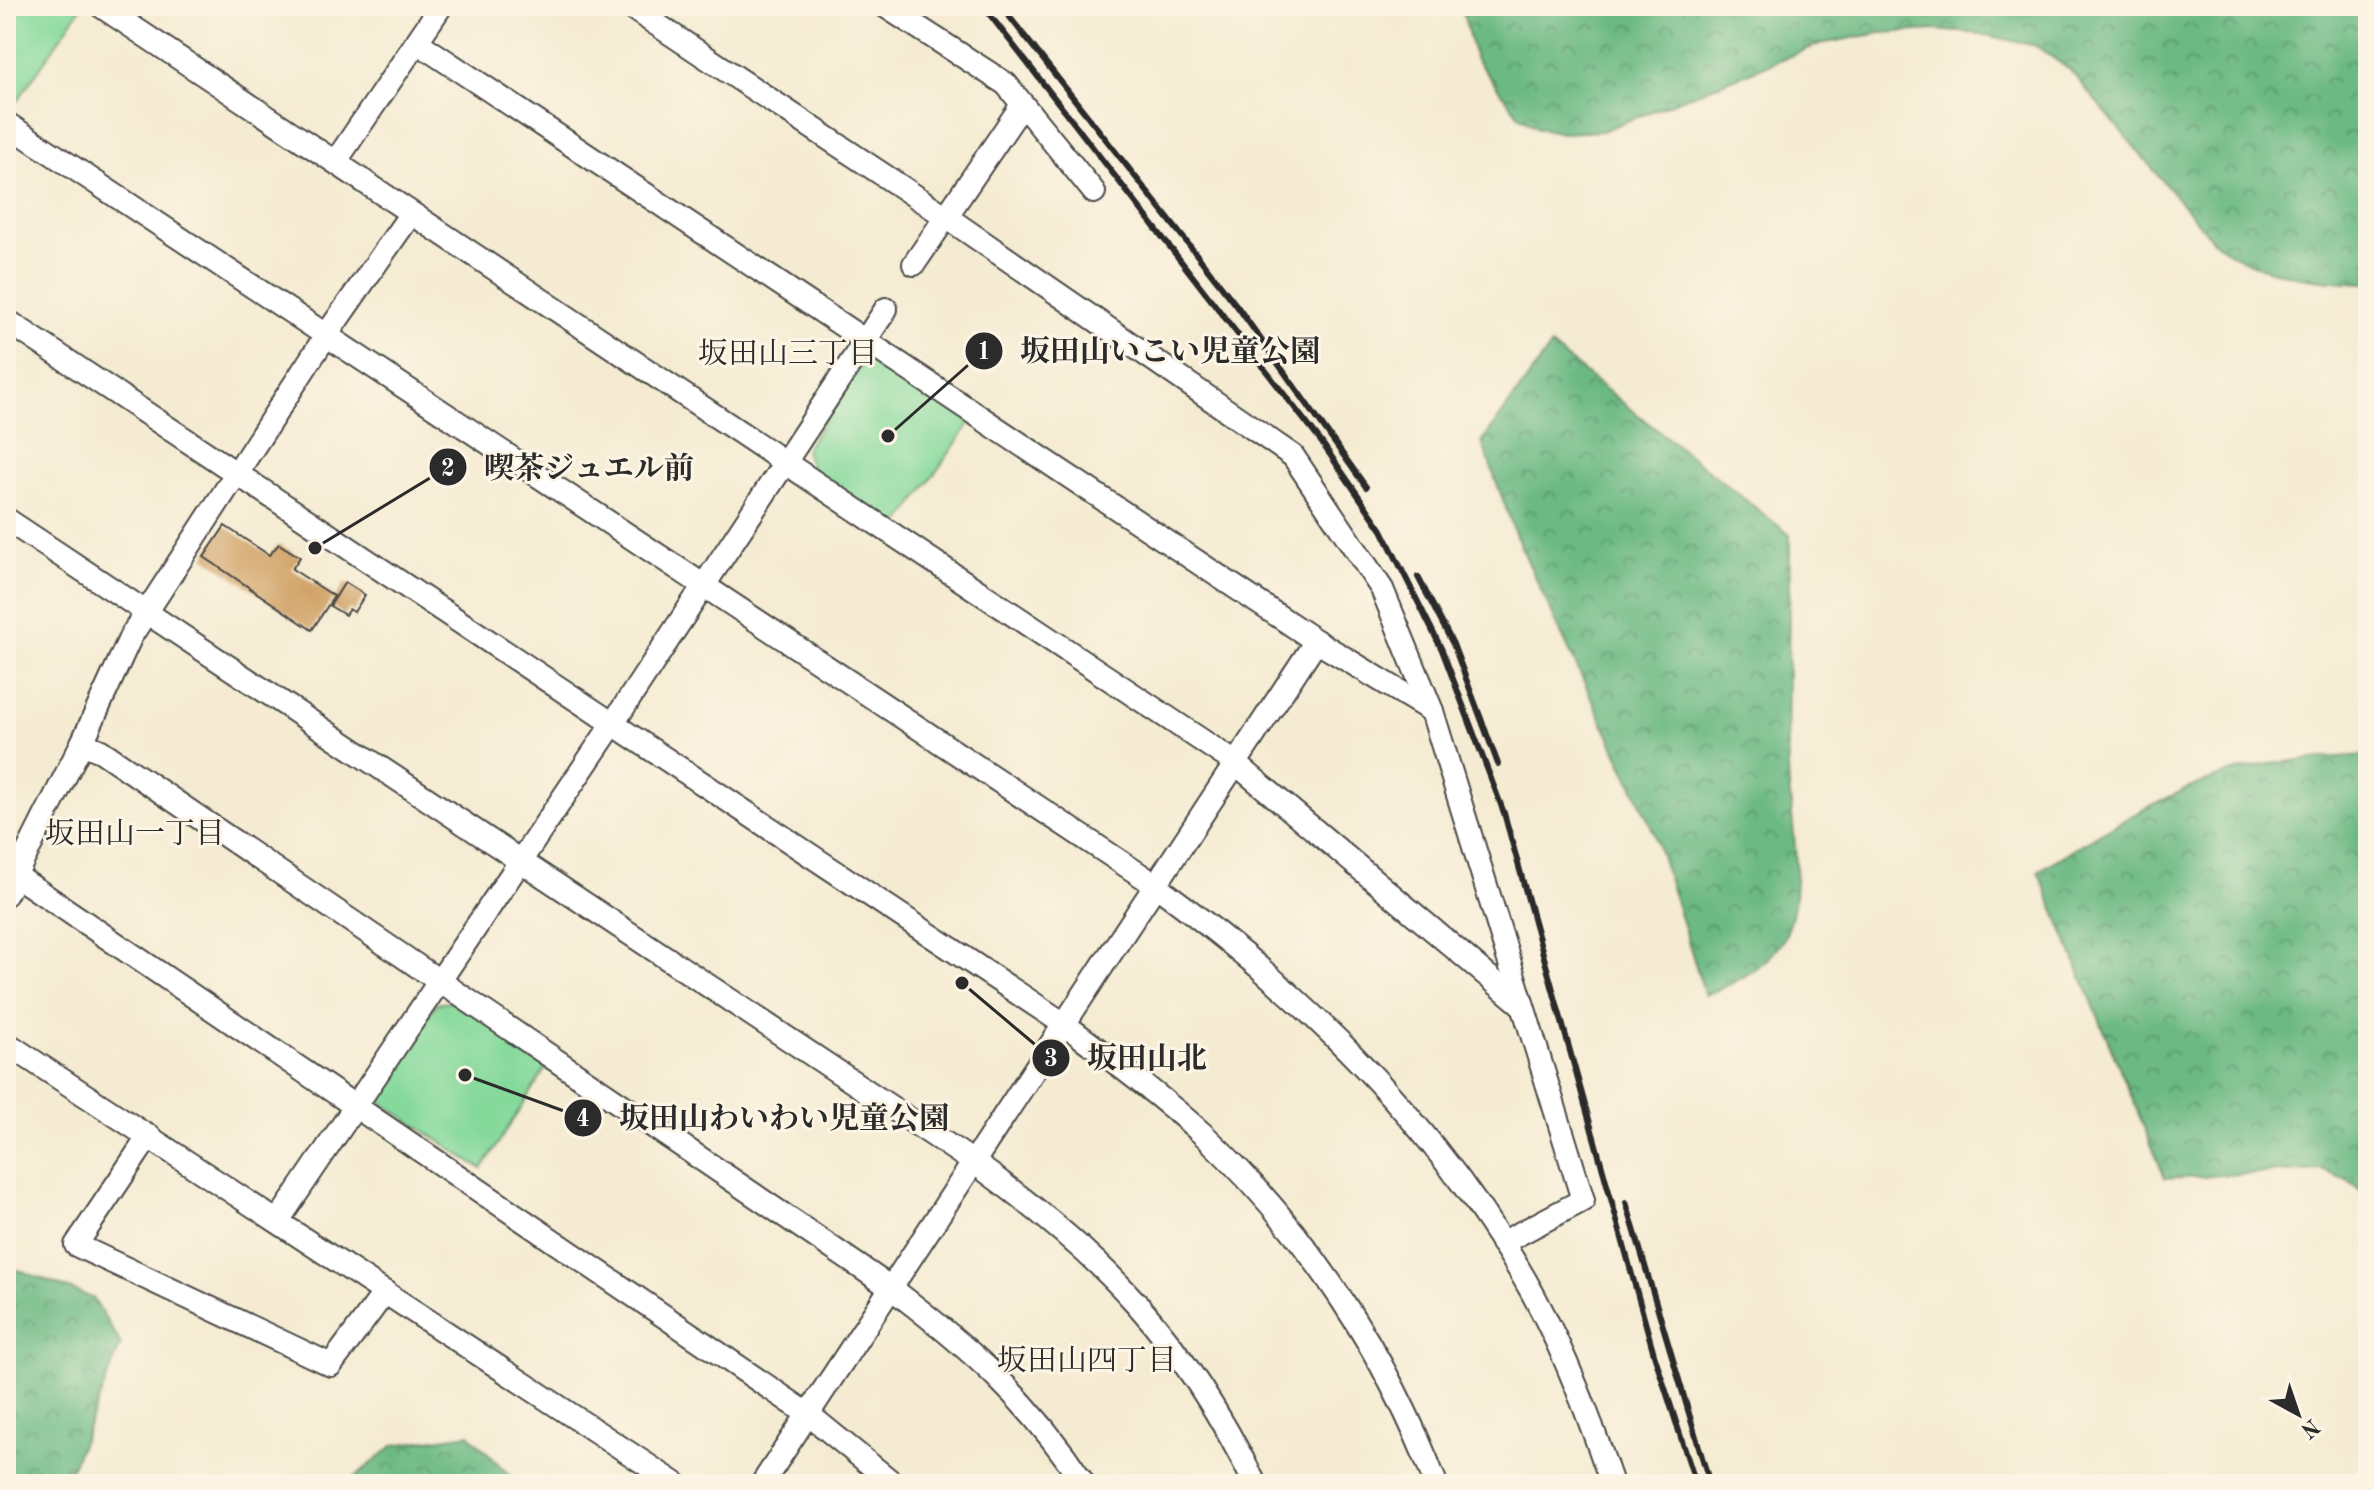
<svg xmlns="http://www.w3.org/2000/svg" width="2374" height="1490" viewBox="0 0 2374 1490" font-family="'Old Standard TT','Noto Serif JP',serif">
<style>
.forest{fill:url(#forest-crowns);stroke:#4c7257;stroke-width:2}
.park{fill:#85d99b;stroke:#588263;stroke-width:2}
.building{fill:#cf9f62}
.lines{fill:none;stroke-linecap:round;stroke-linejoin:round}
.minor-casing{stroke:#494844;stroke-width:26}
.minor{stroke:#fff;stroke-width:22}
.rail{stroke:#2b2b2b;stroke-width:6}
.labels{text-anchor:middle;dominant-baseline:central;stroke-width:6;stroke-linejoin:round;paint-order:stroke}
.neighbourhood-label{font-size:30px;fill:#2b2b2b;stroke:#fcf5e5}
.leader{fill:none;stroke:#2b2b2b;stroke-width:3}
.callout-dot{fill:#2b2b2b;stroke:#fcf5e5;stroke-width:3}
.mark-label{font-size:24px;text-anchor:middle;font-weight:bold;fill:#fff}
.callout-label{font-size:30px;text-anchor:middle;font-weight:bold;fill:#2b2b2b;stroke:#fcf5e5;stroke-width:6;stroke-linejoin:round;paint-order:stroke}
</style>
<defs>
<pattern id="forest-crowns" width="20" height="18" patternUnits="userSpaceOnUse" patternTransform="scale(2)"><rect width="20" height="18" fill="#6cb983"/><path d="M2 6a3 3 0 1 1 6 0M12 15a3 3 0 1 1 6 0" fill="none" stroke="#59976b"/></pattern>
</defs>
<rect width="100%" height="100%" fill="#fcf5e5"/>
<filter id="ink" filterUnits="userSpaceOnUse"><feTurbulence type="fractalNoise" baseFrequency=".0125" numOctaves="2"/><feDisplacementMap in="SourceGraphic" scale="16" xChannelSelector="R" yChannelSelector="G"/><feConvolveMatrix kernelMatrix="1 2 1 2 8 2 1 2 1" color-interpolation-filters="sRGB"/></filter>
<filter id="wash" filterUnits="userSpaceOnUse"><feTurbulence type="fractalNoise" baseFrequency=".006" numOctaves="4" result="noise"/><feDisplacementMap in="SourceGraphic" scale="32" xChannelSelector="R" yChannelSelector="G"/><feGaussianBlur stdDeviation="1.8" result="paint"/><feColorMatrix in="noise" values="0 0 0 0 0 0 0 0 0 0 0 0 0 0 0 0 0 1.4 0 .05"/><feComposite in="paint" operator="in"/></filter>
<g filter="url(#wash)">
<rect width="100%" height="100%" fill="#f5ebd2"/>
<g class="forest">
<path d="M1461 6H2368V283C2312 281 2259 276 2214 242L2070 70 2036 46 1981 34 1935 30 1880 33 1820 44 1602 131 1563 133 1538 128 1520 117 1475 58Z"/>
<path d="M1551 346 1790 535C1790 612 1786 689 1788 766 1789 818 1806 878 1788 929 1777 961 1736 984 1705 995L1653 830 1516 536 1482 442Z"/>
<path d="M2368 755V1195L2347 1180 2321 1170 2165 1178 2038 871C2102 832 2168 790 2241 770 2282 759 2326 758 2368 755Z"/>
<path d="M6 1268 22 1271 93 1298 121 1344 65 1484H6Z"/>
<path d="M469 1434 518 1484H346L394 1445Z"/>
</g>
<g class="park">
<path d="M6 6H75L80 9 11 110 6 106Z"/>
<path d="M873 358 971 422 898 526 811 468 805 450 859 368Z"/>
<path d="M456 1000 549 1063 482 1169 382 1103 381 1086 436 1004Z"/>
</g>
<g id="blocks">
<g class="building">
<path d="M225 526 269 555 279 544 300 557 292 569 334 596 312 630 204 557Z"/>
<path d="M345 582 365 595 354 612 349 609 345 615 330 606Z"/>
</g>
</g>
</g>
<g filter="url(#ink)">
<use href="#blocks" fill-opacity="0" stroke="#494844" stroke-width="2"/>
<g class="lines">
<defs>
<g id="minor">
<path d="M101 6 1234 762 1522 1005"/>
<path d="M629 6 945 216 1293 456 1382 589 1432 711 1583 1200 1502 1243"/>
<path d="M885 6 1006 84 1094 192"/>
<path d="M417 42 1316 641 1432 711"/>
<path d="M6 123 1154 884C1305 995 1442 1129 1533 1294 1566 1355 1590 1419 1612 1484"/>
<path d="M336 161 441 6"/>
<path d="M914 264 1022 105"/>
<path d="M6 320 1064 1024C1112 1060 1161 1096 1206 1137 1307 1232 1387 1355 1436 1484"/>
<path d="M6 519 972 1161C1103 1255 1184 1338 1255 1484"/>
<path d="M82 743 101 751 891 1288C970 1348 1029 1400 1084 1484"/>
<path d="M15 875 808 1414 894 1484"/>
<path d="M6 894 82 743 131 636 327 334 410 215"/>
<path d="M6 1043 676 1484"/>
<path d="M149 1136 76 1245 331 1365 385 1292"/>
<path d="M278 1221 612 725 886 309"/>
<path d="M762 1484 1316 641"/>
</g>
</defs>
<use href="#minor" class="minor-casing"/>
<use href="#minor" class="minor"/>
<g class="rail">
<path d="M983 6 1322 443 1382 530 1442 650 1504 813 1654 1354 1696 1484"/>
<path d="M1001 6 1237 306 1366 487"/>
<path d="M1418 577 1453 644 1498 764"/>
<path d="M1626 1202 1710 1484"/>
</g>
</g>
</g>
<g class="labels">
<g class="neighbourhood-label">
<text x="788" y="355">坂田山三丁目</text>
<text x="135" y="835">坂田山一丁目</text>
<text x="1087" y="1362">坂田山四丁目</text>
</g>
</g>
<path class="leader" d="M888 436L984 351M315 548L448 467M962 983L1051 1058M465 1075L583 1118"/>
<g class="callout-dot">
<circle cx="888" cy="436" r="8"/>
<circle cx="315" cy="548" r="8"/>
<circle cx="962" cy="983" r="8"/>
<circle cx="465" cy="1075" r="8"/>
<circle cx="984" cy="351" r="20"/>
<circle cx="448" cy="467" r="20"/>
<circle cx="1051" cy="1058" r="20"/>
<circle cx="583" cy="1118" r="20"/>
</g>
<g class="mark-label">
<text x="984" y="359">1</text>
<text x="448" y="476">2</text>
<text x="1051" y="1066">3</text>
<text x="583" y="1126">4</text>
</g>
<g class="callout-label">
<text x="1170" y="361">坂田山いこい児童公園</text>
<text x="589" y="478">喫茶ジュエル前</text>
<text x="1147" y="1068">坂田山北</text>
<text x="784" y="1128">坂田山わいわい児童公園</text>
</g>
<rect width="2374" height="1490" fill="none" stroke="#fcf5e5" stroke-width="32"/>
<g transform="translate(2298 1414) rotate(140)" stroke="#fcf5e5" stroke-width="6" paint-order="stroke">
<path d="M0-6L14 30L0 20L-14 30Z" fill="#2b2b2b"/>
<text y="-12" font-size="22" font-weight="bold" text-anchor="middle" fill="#2b2b2b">N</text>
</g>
</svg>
